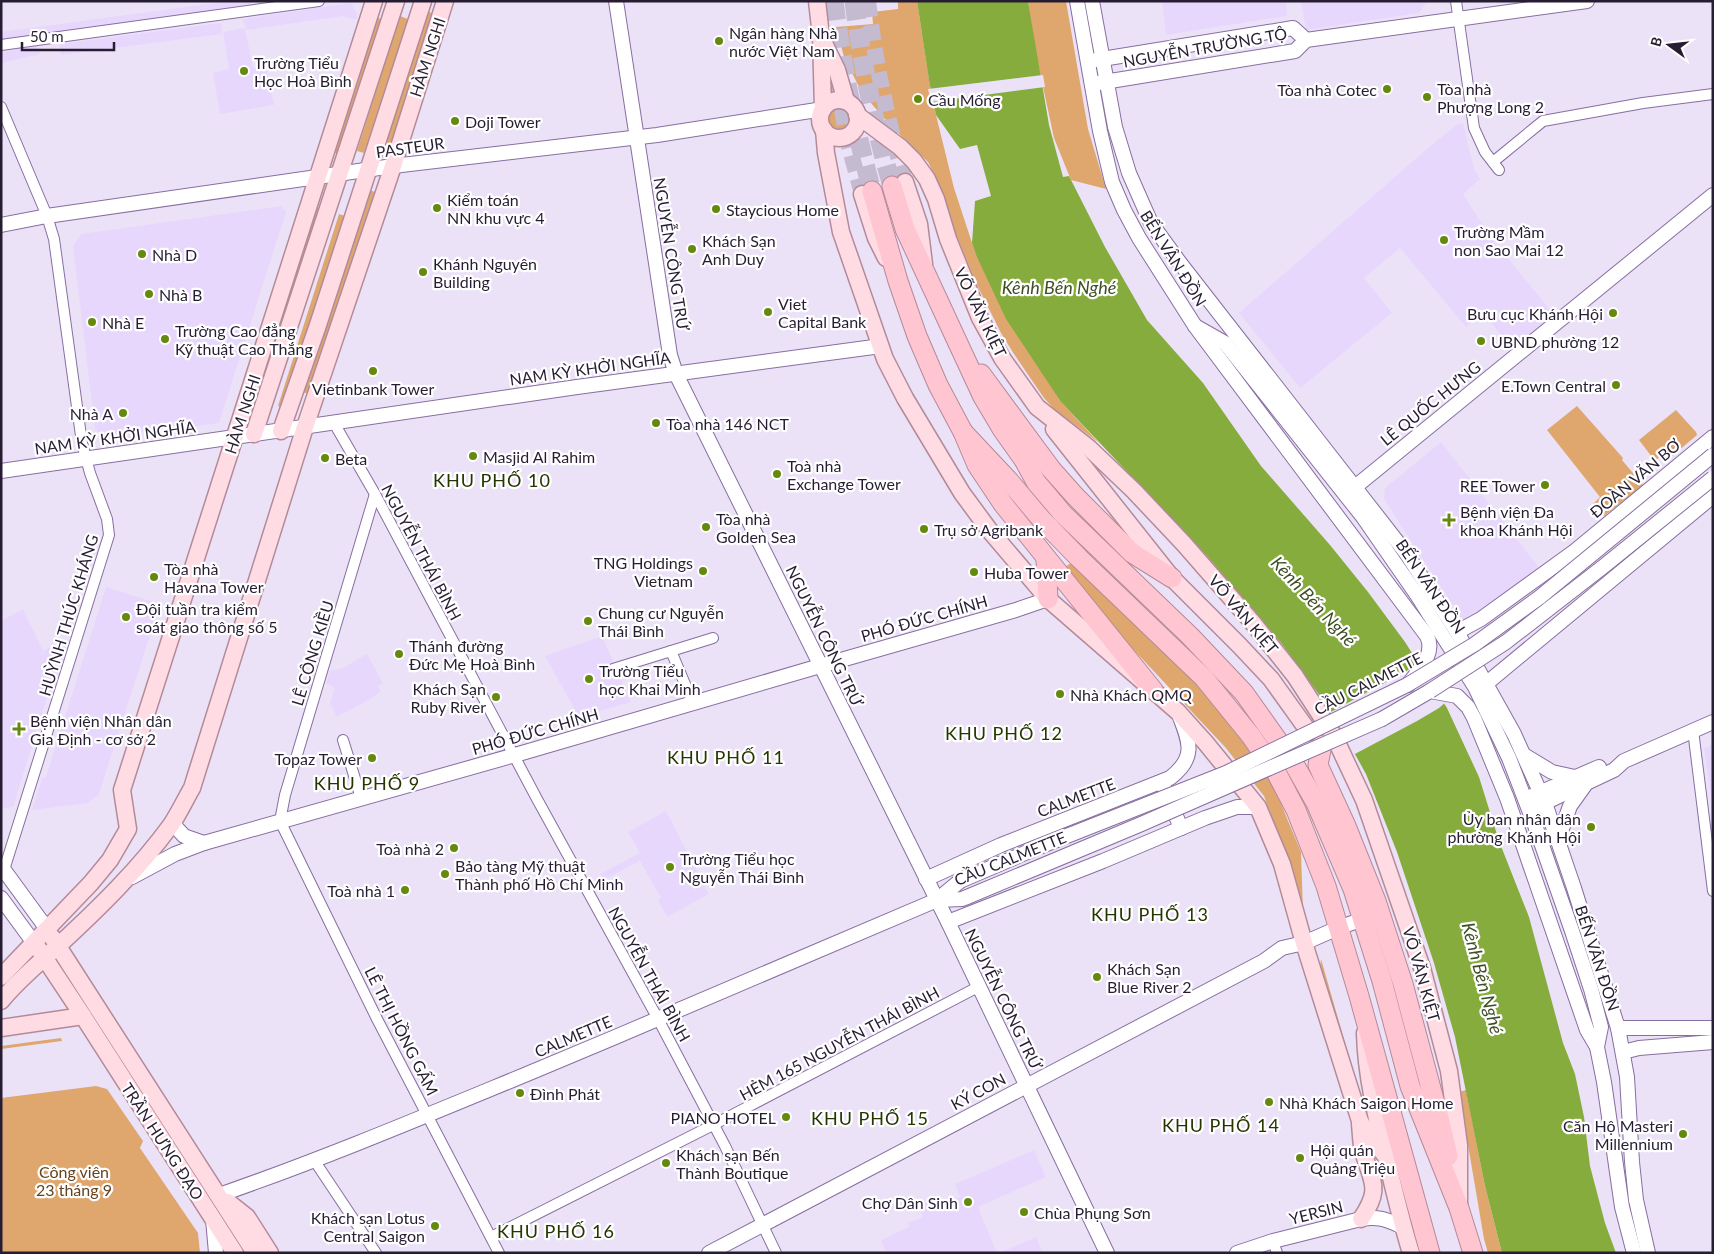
<svg xmlns="http://www.w3.org/2000/svg" width="1714" height="1254" viewBox="0 0 1714 1254" font-family="Lato,sans-serif">
<style>
.built{fill:#e8d7fd}
.green{fill:#dfa76e}
.water{fill:#86ac3d}
.pier{fill:#ece2f8}
.lines{fill:none;stroke-linecap:round;stroke-linejoin:round}
.primary-tunnel{stroke:#c5bbd0;stroke-width:16;stroke-dasharray:16 8;stroke-linecap:butt}
.highway-tunnel{stroke:#c5bbd0;stroke-width:19;stroke-dasharray:19 9;stroke-linecap:butt}
.street-casing{stroke:#876ea0;stroke-width:12}
.secondary-casing{stroke:#876ea0;stroke-width:16}
.primary-casing{stroke:#b38a99;stroke-width:19}
.highway-casing{stroke:#b38a99;stroke-width:21}
.street{stroke:#fff;stroke-width:10}
.secondary{stroke:#fff;stroke-width:14}
.primary{stroke:#ffdce3;stroke-width:16}
.highway{stroke:#ffc5d0;stroke-width:19}
.secondary-bridge-casing{stroke:#876ea0;stroke-width:16;stroke-linecap:butt}
.secondary-bridge{stroke:#fff;stroke-width:14}
.poi-dot{fill:#65890e;stroke:#fff;stroke-width:2}
.labels{text-anchor:middle;dominant-baseline:central;stroke-width:4.5;stroke-linejoin:round;paint-order:stroke}
.poi-label{font-size:16px;fill:#271d32;stroke:#fff;text-anchor:start}
.street-label{font-size:16px;fill:#271d32;stroke:#fff}
.park-label{font-size:16px;fill:#65431e;stroke:#fff}
.water-label{font-size:18px;font-style:italic;fill:#3e4f23;stroke:#fff}
.neighbourhood-label{font-size:18px;letter-spacing:1px;fill:#253600;stroke:#fff}
</style>
<rect width="100%" height="100%" fill="#ece2f8"/>
<g class="built">
<path d="M229 1H250L251 8 1 42V32Z"/>
<path d="M1162 1H1286L1287 16 1166 35Z"/>
<path d="M1301 1H1427L1419 13 1306 30Z"/>
<path d="M351 3 357 14V19H351L343 16 247 30 242 19Z"/>
<path d="M221 23 222 34 61 55 59 44Z"/>
<path d="M245 28 253 68 266 65 274 105 220 114 213 73 229 69 223 32Z"/>
<path d="M37 44 40 54 1 63V53Z"/>
<path d="M1463 123 1474 169 1480 179 1463 194 1491 238 1556 317 1523 346 1517 338 1509 345 1483 313 1466 327 1400 248 1364 278 1392 313 1300 388 1239 313 1420 155 1456 125Z"/>
<path d="M282 206 286 212 219 423 104 437 95 429 73 246 81 234Z"/>
<path d="M1441 442 1540 569 1473 621H1463L1384 499 1385 488Z"/>
<path d="M106 587 160 604 99 794 88 803 32 810 42 778 46 777Z"/>
<path d="M23 609 43 651 65 640 13 807 1 809V621Z"/>
<path d="M602 636 631 702 579 717 545 656Z"/>
<path d="M367 654 383 683 378 686 381 691 372 698 337 717 330 703 335 688 326 683 330 670 341 669Z"/>
<path d="M1713 745V811L1704 748Z"/>
<path d="M666 811 709 894 667 917 658 900 661 898 640 861 603 880 600 874 640 853 628 832Z"/>
<path d="M1034 1150 1046 1177 978 1207 997 1253H886L881 1240 909 1227 908 1223 923 1217 918 1206 935 1199 938 1206 960 1197 955 1184Z"/>
<path d="M1036 1237 1043 1253H1000Z"/>
</g>
<g class="green">
<path d="M898 1H917L929 79 936 115 954 188 976 255 1061 402 1098 442 1055 410 1044 398 1014 354 1001 333 976 283 948 215 935 176 928 162 893 128 862 93 844 57 836 27 873 24 872 12 898 9Z"/>
<path d="M1028 1H1066L1088 129 1106 189 1071 180 1054 138 1036 54Z"/>
<path d="M427 11 434 14 390 148 383 146Z"/>
<path d="M400 16 408 19 364 153 357 151Z"/>
<path d="M376 17 383 20 339 154 332 152Z"/>
<circle cx="839" cy="119" r="10"/>
<path d="M369 190 375 192 308 394 303 392Z"/>
<path d="M315 207 321 209 260 401 254 399Z"/>
<path d="M339 214 345 216 283 408 278 406Z"/>
<path d="M1577 406 1623 458 1622 460 1643 485 1604 516 1593 504 1600 497 1547 430Z"/>
<path d="M1676 410 1696 432 1697 435 1665 462 1661 456 1655 461 1639 440Z"/>
<path d="M1071 563 1194 681 1230 721 1274 787 1301 852 1303 912 1288 860 1264 796 1225 747 1116 631 1065 567Z"/>
<path d="M1321 959 1360 1095 1320 968Z"/>
<path d="M61 1038 62 1041 1 1049V1046Z"/>
<path d="M96 1086 107 1089 143 1141 140 1148 198 1233 200 1253H1V1098Z"/>
<path d="M1466 1090 1485 1186 1502 1253H1488L1484 1239 1459 1092Z"/>
</g>
<path class="water" d="M917 1H1028L1049 125 1063 177 1069 176 1105 247 1147 320 1203 383 1261 466 1330 545 1368 592 1405 642 1447 708 1479 777 1499 841 1529 917 1563 1043 1575 1074 1584 1117 1590 1166 1605 1223 1616 1253H1502L1485 1186 1455 1037 1434 963 1397 852 1366 774 1331 711 1282 644 1207 556 1061 402 1006 319 976 255 972 243 975 201 991 196 977 145 960 149 936 115 929 80Z"/>
<g class="pier">
<path d="M1043 75 1045 87 931 102 928 89Z"/>
<path d="M1421 663 1446 702 1439 708 1417 721 1353 755 1329 713Z"/>
</g>
<g class="lines">
<g class="primary-tunnel">
<path d="M868 1C875 63 888 122 905 182"/>
<path d="M837 85 849 146 862 194"/>
</g>
<g class="highway-tunnel">
<path d="M834 1C842 66 855 129 872 191"/>
<path d="M854 1C862 64 874 125 892 186"/>
</g>
<defs>
<g id="street">
<path d="M1456 1 1474 128 1485 152 1499 170"/>
<path d="M1 45 319 1"/>
<path d="M1 107 47 216 54 239 82 443 90 473 107 519 109 535 4 870"/>
<path d="M1493 162 1543 121 1643 103 1713 94"/>
<path d="M334 423 375 494 537 799 658 1019 725 1146 776 1253"/>
<path d="M375 494 285 795 280 821 377 1019 499 1253"/>
<path d="M671 651 693 703"/>
<path d="M613 669 713 638"/>
<path d="M1693 730 1713 891"/>
<path d="M343 740 361 798"/>
<path d="M314 1160 376 1253"/>
<path d="M491 1237 713 1125 978 987"/>
<path d="M1273 1241 1277 1253"/>
</g>
<g id="secondary">
<path d="M616 1 670 355 676 374 948 922 1107 1253"/>
<path d="M1077 1 1100 131 1112 182 1124 210 1139 238 1195 326 1427 636C1436 654 1418 671 1408 685"/>
<path d="M1092 1 1115 127 1129 173 1151 223 1180 263 1406 553 1457 632 1514 734 1545 803 1574 888 1618 1028 1627 1077 1632 1162 1636 1200 1648 1253"/>
<path d="M1096 60 1293 28 1306 40"/>
<path d="M1098 83 1295 51 1306 40 1587 1"/>
<path d="M1 225 47 216 393 166 657 135 823 109"/>
<path d="M1195 326 1225 343 1363 517 1417 595 1475 687 1509 758 1536 828 1572 931 1591 989 1601 1027 1597 1047 1604 1082 1622 1207 1634 1253"/>
<path d="M1 471 577 387 881 346"/>
<path d="M1355 487 1713 195"/>
<path d="M1457 632 1481 619 1575 551 1713 437"/>
<path d="M1487 683 1713 496"/>
<path d="M1382 719 1430 691 1457 696 1468 707 1474 718 1507 798 1587 1030 1597 1047"/>
<path d="M1524 755 1552 772 1575 777"/>
<path d="M1163 785 1181 828"/>
<path d="M1532 796 1599 767"/>
<path d="M1538 806 1614 770 1624 761 1713 722"/>
<path d="M172 823 184 836 204 843"/>
<path d="M1558 840 1570 806 1585 785"/>
<path d="M1 866 47 929"/>
<path d="M132 877 175 854 204 843 515 755 820 666 1016 610 1048 599"/>
<path d="M926 879 1001 845 1170 778C1196 758 1190 743 1180 717"/>
<path d="M1 898 34 943"/>
<path d="M937 900 962 899 967 897"/>
<path d="M948 922 1103 861 1205 818 1237 807H1258"/>
<path d="M1618 1028H1713"/>
<path d="M1623 1052 1639 1048 1713 1042"/>
<path d="M219 1195C323 1159 425 1116 527 1074 664 1017 800 958 937 900L960 881 1039 847"/>
<path d="M213 1219 216 1253"/>
<path d="M709 1253 1264 961 1282 948 1304 943 1338 928 1363 919"/>
<path d="M1237 1253 1273 1241 1361 1219C1380 1216 1387 1220 1403 1227"/>
</g>
<g id="primary">
<path d="M817 1 821 36 823 109"/>
<path d="M824 43 837 70 846 101"/>
<circle cx="839" cy="119" r="19"/>
<path d="M857 115 900 147 914 161 927 179 936 199 948 239 980 318 1002 358 1037 407 1089 448 1134 491 1184 544 1253 623 1295 676 1334 736 1364 800 1422 968 1449 1071 1459 1145V1204"/>
<path d="M824 130 826 153 841 232 885 359 905 398 962 493 990 531 1048 599 1178 712 1205 742 1258 807 1282 864 1304 943 1360 1121 1368 1135 1385 1155"/>
<path d="M905 182 919 224 924 264"/>
<path d="M862 194 876 238 886 258"/>
<path d="M1054 429 1172 578 1239 645 1271 679 1309 732"/>
<path d="M281 431 318 325 423 1"/>
<path d="M254 434 396 1"/>
<path d="M52 937 255 1253"/>
<path d="M38 948 83 1016 235 1253"/>
<path d="M1 977 91 883 110 860 128 829 122 790 374 1"/>
<path d="M1 1001C18 980 39 963 59 945 99 908 139 869 171 825 179 813 185 800 192 788L305 427 393 166 445 1"/>
<path d="M1 1028 83 1016"/>
<path d="M1365 1033C1366 1075 1376 1116 1386 1157 1394 1189 1401 1221 1411 1253"/>
<path d="M1360 1124C1361 1133 1361 1143 1363 1151 1372 1183 1382 1188 1361 1219"/>
<path d="M228 1202 247 1217 270 1253"/>
</g>
<g id="highway">
<path d="M892 186 905 229 983 397 1002 429 1024 460 1036 482 1063 514 1190 636 1244 693 1293 762 1316 803 1353 889 1382 981 1410 1086 1459 1208 1473 1253"/>
<path d="M872 191 898 281 917 336 938 385 963 432 977 465 1003 504 1153 690"/>
<path d="M981 374 1051 469 1075 496 1132 553 1172 578"/>
<path d="M963 432 1009 481 1042 520 1079 558 1204 678 1251 736 1276 772 1296 810 1326 886 1359 996 1430 1253"/>
<path d="M1046 560 1048 599"/>
<path d="M1322 745 1318 765 1346 826 1376 901 1403 984 1440 1122 1448 1156"/>
</g>
</defs>
<use href="#street" class="street-casing"/>
<use href="#secondary" class="secondary-casing"/>
<use href="#primary" class="primary-casing"/>
<use href="#highway" class="highway-casing"/>
<use href="#street" class="street"/>
<use href="#secondary" class="secondary"/>
<use href="#primary" class="primary"/>
<use href="#highway" class="highway"/>
<defs>
<g id="secondary-bridge">
<path d="M1430 691 1506 642 1604 566 1713 478"/>
<path d="M1039 847 1226 773 1407 685 1475 644 1540 597 1713 455"/>
<path d="M967 897 1139 825 1382 719"/>
</g>
</defs>
<use href="#secondary-bridge" class="secondary-bridge-casing"/>
<use href="#secondary-bridge" class="secondary-bridge"/>
</g>
<g class="poi-dot">
<circle cx="719" cy="41" r="5"/>
<circle cx="244" cy="71" r="5"/>
<circle cx="1387" cy="89" r="5"/>
<circle cx="1427" cy="97" r="5"/>
<circle cx="918" cy="99" r="5"/>
<circle cx="455" cy="121" r="5"/>
<circle cx="437" cy="208" r="5"/>
<circle cx="716" cy="209" r="5"/>
<circle cx="1444" cy="240" r="5"/>
<circle cx="692" cy="249" r="5"/>
<circle cx="142" cy="254" r="5"/>
<circle cx="423" cy="272" r="5"/>
<circle cx="149" cy="294" r="5"/>
<circle cx="768" cy="312" r="5"/>
<circle cx="1613" cy="313" r="5"/>
<circle cx="92" cy="322" r="5"/>
<circle cx="165" cy="339" r="5"/>
<circle cx="1481" cy="341" r="5"/>
<circle cx="373" cy="371" r="5"/>
<circle cx="1616" cy="385" r="5"/>
<circle cx="123" cy="413" r="5"/>
<circle cx="656" cy="423" r="5"/>
<circle cx="473" cy="456" r="5"/>
<circle cx="325" cy="458" r="5"/>
<circle cx="777" cy="474" r="5"/>
<circle cx="1545" cy="485" r="5"/>
<path d="M1446.5 512.5h5v5h5v5h-5v5h-5v-5h-5v-5h5z"/>
<circle cx="706" cy="527" r="5"/>
<circle cx="924" cy="529" r="5"/>
<circle cx="703" cy="571" r="5"/>
<circle cx="974" cy="572" r="5"/>
<circle cx="154" cy="577" r="5"/>
<circle cx="126" cy="617" r="5"/>
<circle cx="588" cy="621" r="5"/>
<circle cx="399" cy="654" r="5"/>
<circle cx="589" cy="679" r="5"/>
<circle cx="1060" cy="694" r="5"/>
<circle cx="496" cy="697" r="5"/>
<path d="M16.5 721.5h5v5h5v5h-5v5h-5v-5h-5v-5h5z"/>
<circle cx="372" cy="758" r="5"/>
<circle cx="1591" cy="827" r="5"/>
<circle cx="454" cy="848" r="5"/>
<circle cx="670" cy="867" r="5"/>
<circle cx="445" cy="874" r="5"/>
<circle cx="405" cy="890" r="5"/>
<circle cx="1097" cy="977" r="5"/>
<circle cx="520" cy="1093" r="5"/>
<circle cx="1269" cy="1102" r="5"/>
<circle cx="786" cy="1117" r="5"/>
<circle cx="1683" cy="1134" r="5"/>
<circle cx="1300" cy="1158" r="5"/>
<circle cx="666" cy="1163" r="5"/>
<circle cx="968" cy="1202" r="5"/>
<circle cx="1024" cy="1212" r="5"/>
<circle cx="435" cy="1226" r="5"/>
</g>
<g class="labels">
<g class="poi-label">
<text x="729" y="32">Ngân hàng Nhà<tspan x="729" dy="18">nước Việt Nam</tspan></text>
<text x="254" y="62">Trường Tiểu<tspan x="254" dy="18">Học Hoà Bình</tspan></text>
<text x="1437" y="88">Tòa nhà<tspan x="1437" dy="18">Phượng Long 2</tspan></text>
<text x="1377" y="89" text-anchor="end">Tòa nhà Cotec</text>
<text x="928" y="99">Cầu Mống</text>
<text x="465" y="121">Doji Tower</text>
<text x="447" y="199">Kiểm toán<tspan x="447" dy="18">NN khu vực 4</tspan></text>
<text x="726" y="209">Staycious Home</text>
<text x="1454" y="231">Trường Mầm<tspan x="1454" dy="18">non Sao Mai 12</tspan></text>
<text x="702" y="240">Khách Sạn<tspan x="702" dy="18">Anh Duy</tspan></text>
<text x="152" y="254">Nhà D</text>
<text x="433" y="263">Khánh Nguyên<tspan x="433" dy="18">Building</tspan></text>
<text x="159" y="294">Nhà B</text>
<text x="778" y="303">Viet<tspan x="778" dy="18">Capital Bank</tspan></text>
<text x="1603" y="313" text-anchor="end">Bưu cục Khánh Hội</text>
<text x="102" y="322">Nhà E</text>
<text x="175" y="330">Trường Cao đẳng<tspan x="175" dy="18">Kỹ thuật Cao Thắng</tspan></text>
<text x="1491" y="341">UBND phường 12</text>
<text x="1606" y="385" text-anchor="end">E.Town Central</text>
<text x="373" y="388" text-anchor="middle">Vietinbank Tower</text>
<text x="113" y="413" text-anchor="end">Nhà A</text>
<text x="666" y="423">Tòa nhà 146 NCT</text>
<text x="483" y="456">Masjid Al Rahim</text>
<text x="335" y="458">Beta</text>
<text x="787" y="465">Toà nhà<tspan x="787" dy="18">Exchange Tower</tspan></text>
<text x="1535" y="485" text-anchor="end">REE Tower</text>
<text x="1460" y="511">Bệnh viện Đa<tspan x="1460" dy="18">khoa Khánh Hội</tspan></text>
<text x="716" y="518">Tòa nhà<tspan x="716" dy="18">Golden Sea</tspan></text>
<text x="934" y="529">Trụ sở Agribank</text>
<text x="693" y="562" text-anchor="end">TNG Holdings<tspan x="693" dy="18">Vietnam</tspan></text>
<text x="164" y="568">Tòa nhà<tspan x="164" dy="18">Havana Tower</tspan></text>
<text x="984" y="572">Huba Tower</text>
<text x="136" y="608">Đội tuần tra kiểm<tspan x="136" dy="18">soát giao thông số 5</tspan></text>
<text x="598" y="612">Chung cư Nguyễn<tspan x="598" dy="18">Thái Bình</tspan></text>
<text x="409" y="645">Thánh đường<tspan x="409" dy="18">Đức Mẹ Hoà Bình</tspan></text>
<text x="599" y="670">Trường Tiểu<tspan x="599" dy="18">học Khai Minh</tspan></text>
<text x="486" y="688" text-anchor="end">Khách Sạn<tspan x="486" dy="18">Ruby River</tspan></text>
<text x="1070" y="694">Nhà Khách QMQ</text>
<text x="30" y="720">Bệnh viện Nhân dân<tspan x="30" dy="18">Gia Định - cơ sở 2</tspan></text>
<text x="362" y="758" text-anchor="end">Topaz Tower</text>
<text x="1581" y="818" text-anchor="end">Ủy ban nhân dân<tspan x="1581" dy="18">phường Khánh Hội</tspan></text>
<text x="444" y="848" text-anchor="end">Toà nhà 2</text>
<text x="680" y="858">Trường Tiểu học<tspan x="680" dy="18">Nguyễn Thái Bình</tspan></text>
<text x="455" y="865">Bảo tàng Mỹ thuật<tspan x="455" dy="18">Thành phố Hồ Chí Minh</tspan></text>
<text x="395" y="890" text-anchor="end">Toà nhà 1</text>
<text x="1107" y="968">Khách Sạn<tspan x="1107" dy="18">Blue River 2</tspan></text>
<text x="530" y="1093">Đình Phát</text>
<text x="1279" y="1102">Nhà Khách Saigon Home</text>
<text x="776" y="1117" text-anchor="end">PIANO HOTEL</text>
<text x="1673" y="1125" text-anchor="end">Căn Hộ Masteri<tspan x="1673" dy="18">Millennium</tspan></text>
<text x="1310" y="1149">Hội quán<tspan x="1310" dy="18">Quảng Triệu</tspan></text>
<text x="676" y="1154">Khách sạn Bến<tspan x="676" dy="18">Thành Boutique</tspan></text>
<text x="958" y="1202" text-anchor="end">Chợ Dân Sinh</text>
<text x="1034" y="1212">Chùa Phụng Sơn</text>
<text x="425" y="1217" text-anchor="end">Khách sạn Lotus<tspan x="425" dy="18">Central Saigon</tspan></text>
</g>
<g class="street-label">
<text transform="translate(1205 47) rotate(-10)">NGUYỄN TRƯỜNG TỘ</text>
<text transform="translate(427 57) rotate(-72)">HÀM NGHI</text>
<text transform="translate(410 147) rotate(-8)">PASTEUR</text>
<text transform="translate(672 254) rotate(81)">NGUYỄN CÔNG TRỨ</text>
<text transform="translate(1174 258) rotate(58)">BẾN VÂN ĐỒN</text>
<text transform="translate(981 312) rotate(64)">VÕ VĂN KIỆT</text>
<text transform="translate(590 368) rotate(-8)">NAM KỲ KHỞI NGHĨA</text>
<text transform="translate(1430 403) rotate(-39)">LÊ QUỐC HƯNG</text>
<text transform="translate(242 414) rotate(-72)">HÀM NGHI</text>
<text transform="translate(115 437) rotate(-8)">NAM KỲ KHỞI NGHĨA</text>
<text transform="translate(1635 478) rotate(-40)">ĐOÀN VĂN BƠ</text>
<text transform="translate(422 552) rotate(62)">NGUYỄN THÁI BÌNH</text>
<text transform="translate(1431 586) rotate(56)">BẾN VÂN ĐỒN</text>
<text transform="translate(1244 614) rotate(50)">VÕ VĂN KIỆT</text>
<text transform="translate(68 615) rotate(-73)">HUỲNH THÚC KHÁNG</text>
<text transform="translate(924 618) rotate(-16)">PHÓ ĐỨC CHÍNH</text>
<text transform="translate(825 636) rotate(64)">NGUYỄN CÔNG TRỨ</text>
<text transform="translate(312 653) rotate(-73)">LÊ CÔNG KIỀU</text>
<text transform="translate(1368 683) rotate(-27)">CẦU CALMETTE</text>
<text transform="translate(535 731) rotate(-16)">PHÓ ĐỨC CHÍNH</text>
<text transform="translate(1076 797) rotate(-21)">CALMETTE</text>
<text transform="translate(1010 858) rotate(-22)">CẦU CALMETTE</text>
<text transform="translate(1598 958) rotate(72)">BẾN VÂN ĐỒN</text>
<text transform="translate(650 974) rotate(61)">NGUYỄN THÁI BÌNH</text>
<text transform="translate(1422 974) rotate(74)">VÕ VĂN KIỆT</text>
<text transform="translate(1004 999) rotate(64)">NGUYỄN CÔNG TRỨ</text>
<text transform="translate(402 1031) rotate(63)">LÊ THỊ HỒNG GẤM</text>
<text transform="translate(573 1036) rotate(-23)">CALMETTE</text>
<text transform="translate(839 1043) rotate(-28)">HẺM 165 NGUYỄN THÁI BÌNH</text>
<text transform="translate(978 1091) rotate(-28)">KÝ CON</text>
<text transform="translate(163 1141) rotate(57)">TRẦN HƯNG ĐẠO</text>
<text transform="translate(1316 1212) rotate(-14)">YERSIN</text>
</g>
<g class="park-label">
<text x="74" y="1171">Công viên<tspan x="74" dy="18">23 tháng 9</tspan></text>
</g>
<g class="water-label">
<text x="1059" y="287">Kênh Bến Nghé</text>
<text transform="translate(1314 601) rotate(47)">Kênh Bến Nghé</text>
<text transform="translate(1483 978) rotate(75)">Kênh Bến Nghé</text>
</g>
<g class="neighbourhood-label">
<text x="492" y="480">KHU PHỐ 10</text>
<text x="1004" y="733">KHU PHỐ 12</text>
<text x="726" y="757">KHU PHỐ 11</text>
<text x="367" y="783">KHU PHỐ 9</text>
<text x="1150" y="914">KHU PHỐ 13</text>
<text x="870" y="1118">KHU PHỐ 15</text>
<text x="1221" y="1125">KHU PHỐ 14</text>
<text x="556" y="1231">KHU PHỐ 16</text>
</g>
</g>
<rect width="1714" height="1254" fill="none" stroke="#271d32" stroke-width="5"/>
<g transform="translate(1669 45) rotate(285)" stroke="#ffffff" stroke-width="4" paint-order="stroke">
<path d="M0-4L9 19L0 12L-9 19Z" fill="#271d32"/>
<text y="-8" font-size="14" font-weight="bold" text-anchor="middle" fill="#271d32">B</text>
</g>
<path d="M22 42v8h92v-8" fill="none" stroke="#271d32" stroke-width="2.5"/>
<text x="30" y="42" font-size="15" fill="#271d32" stroke="#ffffff" stroke-width="4" paint-order="stroke">50 m</text>
</svg>
